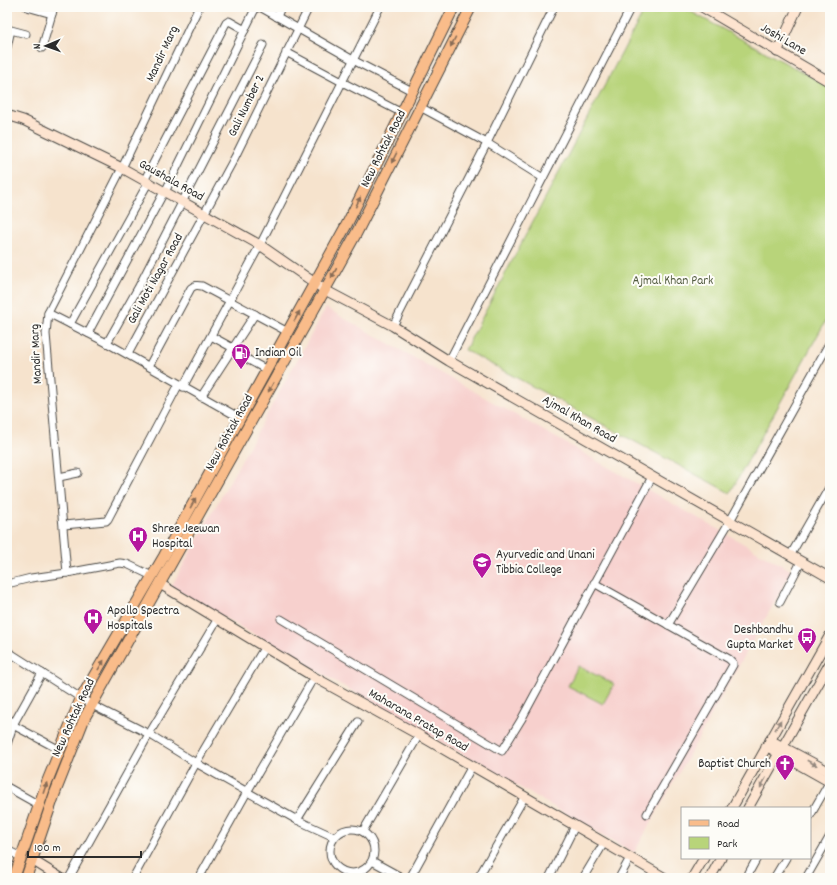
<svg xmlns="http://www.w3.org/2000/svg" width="837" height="885" viewBox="0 0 837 885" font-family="Dekko,sans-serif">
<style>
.built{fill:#f7d0cd}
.green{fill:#b8d47a;stroke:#728052}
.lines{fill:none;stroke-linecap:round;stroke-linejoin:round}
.street-casing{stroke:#494743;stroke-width:9}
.secondary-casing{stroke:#494743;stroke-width:11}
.primary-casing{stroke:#494743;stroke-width:12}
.street{stroke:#fff;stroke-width:7}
.secondary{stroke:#fde4d0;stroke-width:9}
.primary{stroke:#f9bc8a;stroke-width:10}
.oneway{fill:#886c56}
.oneway2{fill:#94887e}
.labels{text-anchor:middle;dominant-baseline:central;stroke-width:4;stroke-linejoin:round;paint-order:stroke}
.street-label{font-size:13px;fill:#2b2b2b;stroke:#fdfcf7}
.park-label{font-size:13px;fill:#555e43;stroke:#fdfcf7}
.poi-label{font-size:13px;fill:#2b2b2b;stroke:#fdfcf7;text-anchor:start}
</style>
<rect width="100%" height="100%" fill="#fdfcf7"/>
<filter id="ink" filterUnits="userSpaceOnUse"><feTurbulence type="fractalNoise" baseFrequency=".025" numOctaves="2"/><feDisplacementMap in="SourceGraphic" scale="8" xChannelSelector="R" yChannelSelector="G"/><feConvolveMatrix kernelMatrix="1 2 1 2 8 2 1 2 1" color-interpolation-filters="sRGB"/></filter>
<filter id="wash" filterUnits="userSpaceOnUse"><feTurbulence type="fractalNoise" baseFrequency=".012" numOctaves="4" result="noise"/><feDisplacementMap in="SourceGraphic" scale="16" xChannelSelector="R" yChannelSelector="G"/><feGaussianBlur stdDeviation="0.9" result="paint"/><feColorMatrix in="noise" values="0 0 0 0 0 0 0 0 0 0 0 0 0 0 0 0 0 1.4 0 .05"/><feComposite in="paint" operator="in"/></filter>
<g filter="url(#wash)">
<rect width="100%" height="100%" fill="#f6e3cd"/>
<path class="built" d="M326 308 792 571 634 853 171 587Z"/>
<g class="green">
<path d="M646 7H682L830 87V313L730 493 465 350Z"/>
<path d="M578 666 614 684 603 704 568 686Z"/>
</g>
</g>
<g filter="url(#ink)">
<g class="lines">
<defs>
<g id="street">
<path d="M27 7 52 14"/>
<path d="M260 7 353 60 412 91"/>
<path d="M277 17 281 7"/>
<path d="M7 47 11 30 26 34"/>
<path d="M42 48 54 7"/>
<path d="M286 52 342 82 402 113"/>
<path d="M420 107 487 143 543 178"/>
<path d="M144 181 226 23 229 21 245 30"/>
<path d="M165 192 256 7"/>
<path d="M48 313 107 343 240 418"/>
<path d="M70 324 148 183"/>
<path d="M393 326 487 143 554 7"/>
<path d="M88 333 164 192"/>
<path d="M211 336 233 348"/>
<path d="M107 343 138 288 263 45"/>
<path d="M236 353 267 370"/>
<path d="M128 354 235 157 309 7"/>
<path d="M449 361 631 7"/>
<path d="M149 366 191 288C195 285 197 285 202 286L288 332"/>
<path d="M183 387 260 245 380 7"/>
<path d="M201 397 255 314"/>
<path d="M59 477 78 473"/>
<path d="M64 525 106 521 108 519 179 384"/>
<path d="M790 556 830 486"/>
<path d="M152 576 127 564 120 563 67 573 46 334 48 313 122 168 199 7"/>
<path d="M594 583 729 659 733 663V665L647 814"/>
<path d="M7 584 31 578 67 573"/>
<path d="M780 602 801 562"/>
<path d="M281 619 502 751 521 720 652 477"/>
<path d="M668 625 730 521 830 342"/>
<path d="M7 651 92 705 149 734 196 763 297 820 334 837"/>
<path d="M7 718 14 723"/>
<path d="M13 725 60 750"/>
<path d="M7 744 14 723 42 673"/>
<path d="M7 787 39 805"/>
<path d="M810 816 830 781"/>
<path d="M297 820 358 722"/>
<circle cx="352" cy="851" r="22"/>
<path d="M363 831 419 735"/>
<path d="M7 850 21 857"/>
<path d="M372 861 403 878"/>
<path d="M69 878 149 734 217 620"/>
<path d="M133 878 196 763 264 648"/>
<path d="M199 878 247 792 314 677"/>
<path d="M410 878 472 766"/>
<path d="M478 878 525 796"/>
<path d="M549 878 575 826"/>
<path d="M583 878 604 843"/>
<path d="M619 878 630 858"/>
<path d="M746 878 757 858"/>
<path d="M774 878 786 858"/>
<path d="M806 878 830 836"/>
</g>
<g id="secondary">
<path d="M702 7 830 82"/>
<path d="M777 52 798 7"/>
<path d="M7 115 23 120 122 168 260 245 325 290 393 326 449 361 830 578"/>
<path d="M160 584 314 677 419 735 665 878"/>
<path d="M770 740 830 772"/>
<path d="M766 746 830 782"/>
<path d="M732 808 830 635"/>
<path d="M748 808 830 663"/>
<path d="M32 860 61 878"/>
<path d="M692 878 704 858"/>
<path d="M710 878 721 858"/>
</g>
<g id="primary">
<path d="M14 878 47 782 81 698 164 556 347 224 454 7"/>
<path d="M26 878 55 793 85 717 336 270 357 232 471 7"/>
</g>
</defs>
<use href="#street" class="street-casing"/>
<use href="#secondary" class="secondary-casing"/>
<use href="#primary" class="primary-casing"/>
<use href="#street" class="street"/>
<use href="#secondary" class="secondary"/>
<use href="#primary" class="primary"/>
</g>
<defs><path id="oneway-solid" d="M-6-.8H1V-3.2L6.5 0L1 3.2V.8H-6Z"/></defs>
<g class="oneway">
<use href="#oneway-solid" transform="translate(453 42) rotate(117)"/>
<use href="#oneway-solid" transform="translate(394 158) rotate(117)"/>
<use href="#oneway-solid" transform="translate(358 202) rotate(-64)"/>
<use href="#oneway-solid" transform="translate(334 273) rotate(119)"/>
<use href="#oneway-solid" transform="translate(297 316) rotate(-61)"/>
<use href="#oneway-solid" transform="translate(271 387) rotate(119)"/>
<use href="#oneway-solid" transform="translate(193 503) rotate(-61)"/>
<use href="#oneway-solid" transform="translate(101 665) rotate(-59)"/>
<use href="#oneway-solid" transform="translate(45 788) rotate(-71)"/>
</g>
<g class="oneway2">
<use href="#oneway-solid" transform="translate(778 725) rotate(-60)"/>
<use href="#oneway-solid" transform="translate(812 763) rotate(28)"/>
<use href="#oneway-solid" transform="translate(763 783) rotate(119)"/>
</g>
</g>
<defs>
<symbol id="fuel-pin" viewBox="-11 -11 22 30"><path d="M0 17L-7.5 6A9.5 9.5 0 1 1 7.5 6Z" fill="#b5179e" stroke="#fdfcf7"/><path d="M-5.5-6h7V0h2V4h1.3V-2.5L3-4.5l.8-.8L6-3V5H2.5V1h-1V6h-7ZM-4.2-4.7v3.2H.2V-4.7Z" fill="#fff"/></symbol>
<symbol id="hospital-pin" viewBox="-11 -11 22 30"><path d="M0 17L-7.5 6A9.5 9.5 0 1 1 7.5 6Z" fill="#b5179e" stroke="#fdfcf7"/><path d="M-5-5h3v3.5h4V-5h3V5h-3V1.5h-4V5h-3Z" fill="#fff"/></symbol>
<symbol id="university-pin" viewBox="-11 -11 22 30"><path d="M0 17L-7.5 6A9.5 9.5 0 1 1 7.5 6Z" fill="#b5179e" stroke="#fdfcf7"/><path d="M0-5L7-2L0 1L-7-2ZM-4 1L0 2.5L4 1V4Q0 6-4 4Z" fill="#fff"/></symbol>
<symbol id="bus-pin" viewBox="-11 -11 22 30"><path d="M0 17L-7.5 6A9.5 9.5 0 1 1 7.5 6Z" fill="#b5179e" stroke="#fdfcf7"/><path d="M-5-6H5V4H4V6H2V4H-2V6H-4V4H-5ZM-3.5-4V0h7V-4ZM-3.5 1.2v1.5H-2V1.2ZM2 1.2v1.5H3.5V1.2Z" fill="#fff"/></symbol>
<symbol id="church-pin" viewBox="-11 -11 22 30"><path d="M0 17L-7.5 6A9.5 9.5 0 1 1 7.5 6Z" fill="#b5179e" stroke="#fdfcf7"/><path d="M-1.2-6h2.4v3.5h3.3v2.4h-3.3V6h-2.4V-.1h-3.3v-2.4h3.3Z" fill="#fff"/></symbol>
</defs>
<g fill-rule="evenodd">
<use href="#fuel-pin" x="230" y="342" width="22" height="30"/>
<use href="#hospital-pin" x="127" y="525" width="22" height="30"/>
<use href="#university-pin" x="471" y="551" width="22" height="30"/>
<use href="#hospital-pin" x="82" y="607" width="22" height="30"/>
<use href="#bus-pin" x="796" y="626" width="22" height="30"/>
<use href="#church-pin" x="774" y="753" width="22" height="30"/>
</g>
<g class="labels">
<g class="street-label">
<text transform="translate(783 40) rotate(30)">Joshi Lane</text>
<text transform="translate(163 54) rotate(-65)">Mandir Marg</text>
<text transform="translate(247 106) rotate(-64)">Gali Number 2</text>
<text transform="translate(384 149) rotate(-63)">New Rohtak Road</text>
<text transform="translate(171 181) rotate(29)">Gaushala Road</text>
<text transform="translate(156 279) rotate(-61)">Gali Moti Nagar Road</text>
<text transform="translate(37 354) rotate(-93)">Mandir Marg</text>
<text transform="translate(579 420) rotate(30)">Ajmal Khan Road</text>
<text transform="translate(230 433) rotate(-61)">New Rohtak Road</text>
<text transform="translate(74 718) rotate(-65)">New Rohtak Road</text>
<text transform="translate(418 721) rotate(30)">Maharana Pratap Road</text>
</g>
<g class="park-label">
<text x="673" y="281">Ajmal Khan Park</text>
</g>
<g class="poi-label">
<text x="255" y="353">Indian Oil</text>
<text x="152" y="529">Shree Jeewan<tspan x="152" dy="15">Hospital</tspan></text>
<text x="496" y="555">Ayurvedic and Unani<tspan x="496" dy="15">Tibbia College</tspan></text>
<text x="107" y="611">Apollo Spectra<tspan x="107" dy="15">Hospitals</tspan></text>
<text x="793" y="630" text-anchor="end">Deshbandhu<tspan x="793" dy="15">Gupta Market</tspan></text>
<text x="771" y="764" text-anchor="end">Baptist Church</text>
</g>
</g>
<rect width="837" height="885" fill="none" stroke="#fdfcf7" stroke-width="24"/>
<rect x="681" y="807" width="130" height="52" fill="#fdfcf7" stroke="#a9a8a5"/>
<rect x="689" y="820" width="20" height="6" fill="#f9bc8a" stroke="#a9a8a5"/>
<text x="717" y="827" font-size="12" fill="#2b2b2b">Road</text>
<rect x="689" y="837" width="20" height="12" fill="#b8d47a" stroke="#a9a8a5"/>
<text x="717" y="847" font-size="12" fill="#2b2b2b">Park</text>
<g transform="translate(46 46) rotate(268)" stroke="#fdfcf7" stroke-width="3" paint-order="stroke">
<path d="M0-3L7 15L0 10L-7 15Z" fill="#2b2b2b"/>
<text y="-6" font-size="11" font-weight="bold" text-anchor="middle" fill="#2b2b2b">N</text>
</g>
<path d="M28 851v6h113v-6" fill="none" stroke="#2b2b2b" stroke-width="2"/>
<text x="34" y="851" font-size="12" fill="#2b2b2b" stroke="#fdfcf7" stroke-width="3" paint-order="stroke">100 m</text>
</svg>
